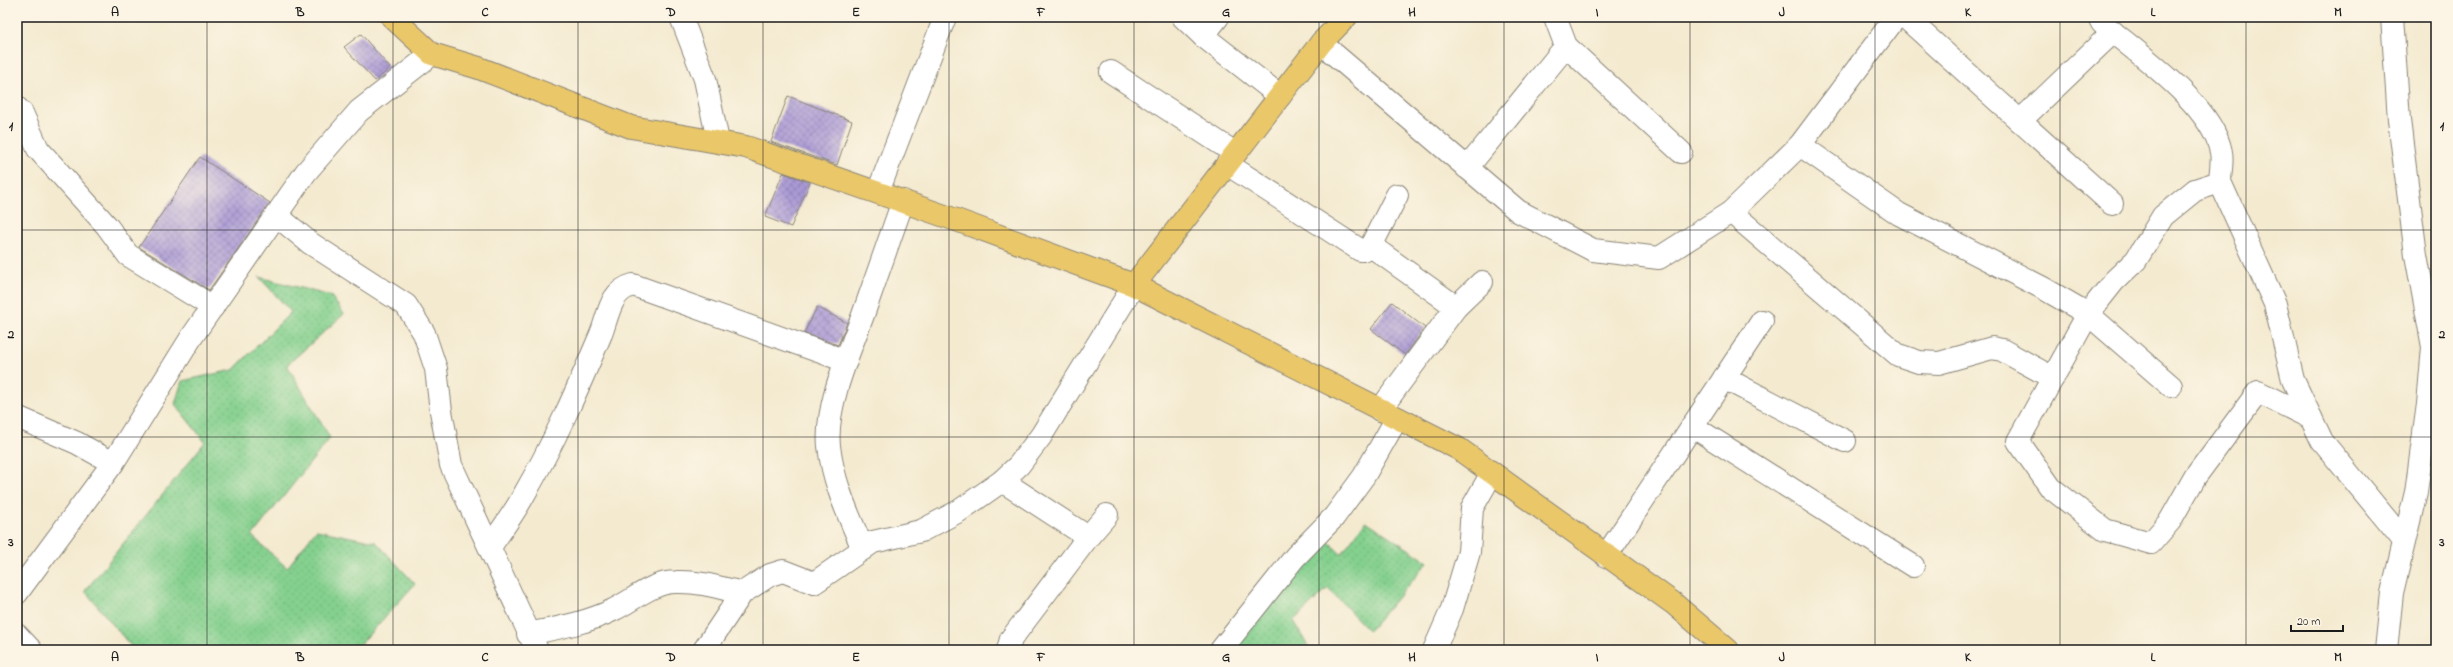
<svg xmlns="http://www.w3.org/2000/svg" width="2453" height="667" viewBox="0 0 2453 667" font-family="'Indie Flower',sans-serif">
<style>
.grass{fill:url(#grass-dots);stroke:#507655}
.building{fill:url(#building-cross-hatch)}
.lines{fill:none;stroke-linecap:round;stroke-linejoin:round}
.minor-casing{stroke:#888376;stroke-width:24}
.major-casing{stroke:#888376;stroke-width:24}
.minor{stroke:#fff;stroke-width:22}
.major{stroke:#eac769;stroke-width:22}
.grid{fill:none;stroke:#1c1c1c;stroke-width:1;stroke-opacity:0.55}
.neatline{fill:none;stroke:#1c1c1c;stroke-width:1.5}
.grid-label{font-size:13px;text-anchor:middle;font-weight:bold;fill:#1c1c1c}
</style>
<defs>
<pattern id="grass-dots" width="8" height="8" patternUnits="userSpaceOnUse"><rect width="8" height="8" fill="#84d08e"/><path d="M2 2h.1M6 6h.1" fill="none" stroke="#71b27a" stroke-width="1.8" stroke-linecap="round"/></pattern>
<pattern id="building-cross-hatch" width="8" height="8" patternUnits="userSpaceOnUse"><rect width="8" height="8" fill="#aa9ad6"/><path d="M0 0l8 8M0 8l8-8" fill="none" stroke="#8a7dad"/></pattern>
</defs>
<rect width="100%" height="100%" fill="#fcf5e5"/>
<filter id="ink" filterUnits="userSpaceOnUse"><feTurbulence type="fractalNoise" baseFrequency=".025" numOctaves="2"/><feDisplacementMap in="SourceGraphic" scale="8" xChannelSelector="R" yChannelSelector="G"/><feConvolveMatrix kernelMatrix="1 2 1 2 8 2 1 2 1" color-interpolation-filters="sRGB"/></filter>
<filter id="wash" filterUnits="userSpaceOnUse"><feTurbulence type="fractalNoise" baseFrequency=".012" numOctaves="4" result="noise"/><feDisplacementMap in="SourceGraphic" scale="16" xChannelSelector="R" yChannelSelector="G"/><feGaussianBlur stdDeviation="0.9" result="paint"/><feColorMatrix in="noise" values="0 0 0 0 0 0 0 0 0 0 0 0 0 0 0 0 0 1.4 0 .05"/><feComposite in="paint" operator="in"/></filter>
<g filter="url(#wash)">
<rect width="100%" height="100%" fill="#f4ead0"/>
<g class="grass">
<path d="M259 277 331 296 344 314 287 365 330 438 252 536 287 568 316 530 376 542 415 584 355 650H134L85 591 205 442 175 404 182 381 233 370 291 312Z"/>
<path d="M1366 521 1428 562 1369 631 1328 588 1293 621 1308 646 1302 650H1233L1324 537 1341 554Z"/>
</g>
<g id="blocks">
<g class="building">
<path d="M361 34 390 68 375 81 344 47Z"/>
<path d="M788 96 852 121 837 165 771 142Z"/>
<path d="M200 157 270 203 209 290 139 247Z"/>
<path d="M783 173 810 182 791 227 765 217Z"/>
<path d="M1392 302 1425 328 1405 355 1371 329Z"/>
<path d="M817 307 847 323 838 345 804 333Z"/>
</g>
</g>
</g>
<g filter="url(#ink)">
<use href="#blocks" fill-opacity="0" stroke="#888376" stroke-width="1"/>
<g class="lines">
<defs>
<g id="minor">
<path d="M681 17 705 79 718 141"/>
<path d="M1183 17 1203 36 1280 96"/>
<path d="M1905 17 2112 204"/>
<path d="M2099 17 2102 23C2138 54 2212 104 2221 152 2223 161 2220 173 2220 182"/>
<path d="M1203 36 1218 17"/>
<path d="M1321 43 1518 211 1593 250 1659 258 1731 212 1800 145 1899 214 2043 288 2088 314 2114 281 2136 260 2163 216 2195 190 2220 182 2275 304 2293 380 2322 441 2404 541"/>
<path d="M1566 46 1681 152"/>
<path d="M1111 72 1235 153"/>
<path d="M17 108 22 113 38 149 107 226 128 255 213 307"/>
<path d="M2020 121 2113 32"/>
<path d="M1800 145 1896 17"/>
<path d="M1227 164 1360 250H1366L1371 246 1397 195"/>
<path d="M1467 168 1566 46 1555 17"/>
<path d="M878 192 945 17"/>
<path d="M1731 212 1898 355 1919 362 1939 363 1992 348 2002 350 2053 378"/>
<path d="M276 215 310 243 406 305 424 333 436 369 441 411 451 465 537 650"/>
<path d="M1371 246 1456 307"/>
<path d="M1724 378 1845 441"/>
<path d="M2171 386 2088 314 2018 441 2051 488 2105 530 2151 543 2170 521 2195 477 2258 392 2311 418"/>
<path d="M1380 410 1456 307 1482 282"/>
<path d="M17 417 77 443 113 463"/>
<path d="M1692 426 1913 566"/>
<path d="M1002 481 1088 537"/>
<path d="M490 547C502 529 515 512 525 493 554 443 578 388 601 334 609 314 610 291 633 285L846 361"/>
<path d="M863 549C849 516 833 483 829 446 825 406 849 353 863 315 876 277 890 239 903 201"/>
<path d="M1606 556 1762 321"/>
<path d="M17 593 113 463 191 338 306 172 359 111 432 54"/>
<path d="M528 634C557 628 587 623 613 610 634 600 652 582 676 582 699 581 721 588 742 593"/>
<path d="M17 635 31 650"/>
<path d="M704 650 742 593 770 575 783 571 814 583 873 542 921 531 959 511 1002 481 1019 465 1041 436 1134 285"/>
<path d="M1008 650 1011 639 1088 537 1107 515"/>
<path d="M1221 650 1295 557 1334 517 1364 476 1397 418"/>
<path d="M1434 650 1452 609 1469 552 1472 508 1492 473"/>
<path d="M2386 650 2392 593 2416 492 2428 404 2433 347 2416 255 2399 120 2392 17"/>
</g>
<g id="major">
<path d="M392 17 432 54 479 68 631 127 746 147 959 221 1134 285 1459 449 1673 603 1728 650"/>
<path d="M1134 285 1321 43 1346 17"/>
</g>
</defs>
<use href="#minor" class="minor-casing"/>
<use href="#major" class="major-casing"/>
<use href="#minor" class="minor"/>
<use href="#major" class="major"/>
</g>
</g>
<path class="grid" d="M207 17V650M393 17V650M578 17V650M763 17V650M949 17V650M1134 17V650M1319 17V650M1504 17V650M1690 17V650M1875 17V650M2060 17V650M2246 17V650M17 230H2436M17 437H2436"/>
<rect width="2453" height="667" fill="none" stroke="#fcf5e5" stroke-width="44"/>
<path d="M2291 625v6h52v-6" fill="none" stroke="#1c1c1c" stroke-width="2"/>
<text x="2297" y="625" font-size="12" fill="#1c1c1c" stroke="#fcf5e5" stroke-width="3" paint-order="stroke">20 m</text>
<rect x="22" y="22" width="2409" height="623" class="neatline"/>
<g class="grid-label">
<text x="115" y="16">A</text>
<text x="300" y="16">B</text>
<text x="485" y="16">C</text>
<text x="671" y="16">D</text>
<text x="856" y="16">E</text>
<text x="1041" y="16">F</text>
<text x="1226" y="16">G</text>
<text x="1412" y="16">H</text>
<text x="1597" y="16">I</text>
<text x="1782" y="16">J</text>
<text x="1968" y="16">K</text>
<text x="2153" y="16">L</text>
<text x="2338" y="16">M</text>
<text x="11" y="130">1</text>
<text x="2442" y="130">1</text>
<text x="11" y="338">2</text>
<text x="2442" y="338">2</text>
<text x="11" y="546">3</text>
<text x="2442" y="546">3</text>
<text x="115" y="661">A</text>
<text x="300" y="661">B</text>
<text x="485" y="661">C</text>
<text x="671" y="661">D</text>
<text x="856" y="661">E</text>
<text x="1041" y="661">F</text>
<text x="1226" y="661">G</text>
<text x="1412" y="661">H</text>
<text x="1597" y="661">I</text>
<text x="1782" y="661">J</text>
<text x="1968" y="661">K</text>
<text x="2153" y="661">L</text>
<text x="2338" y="661">M</text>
</g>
</svg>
